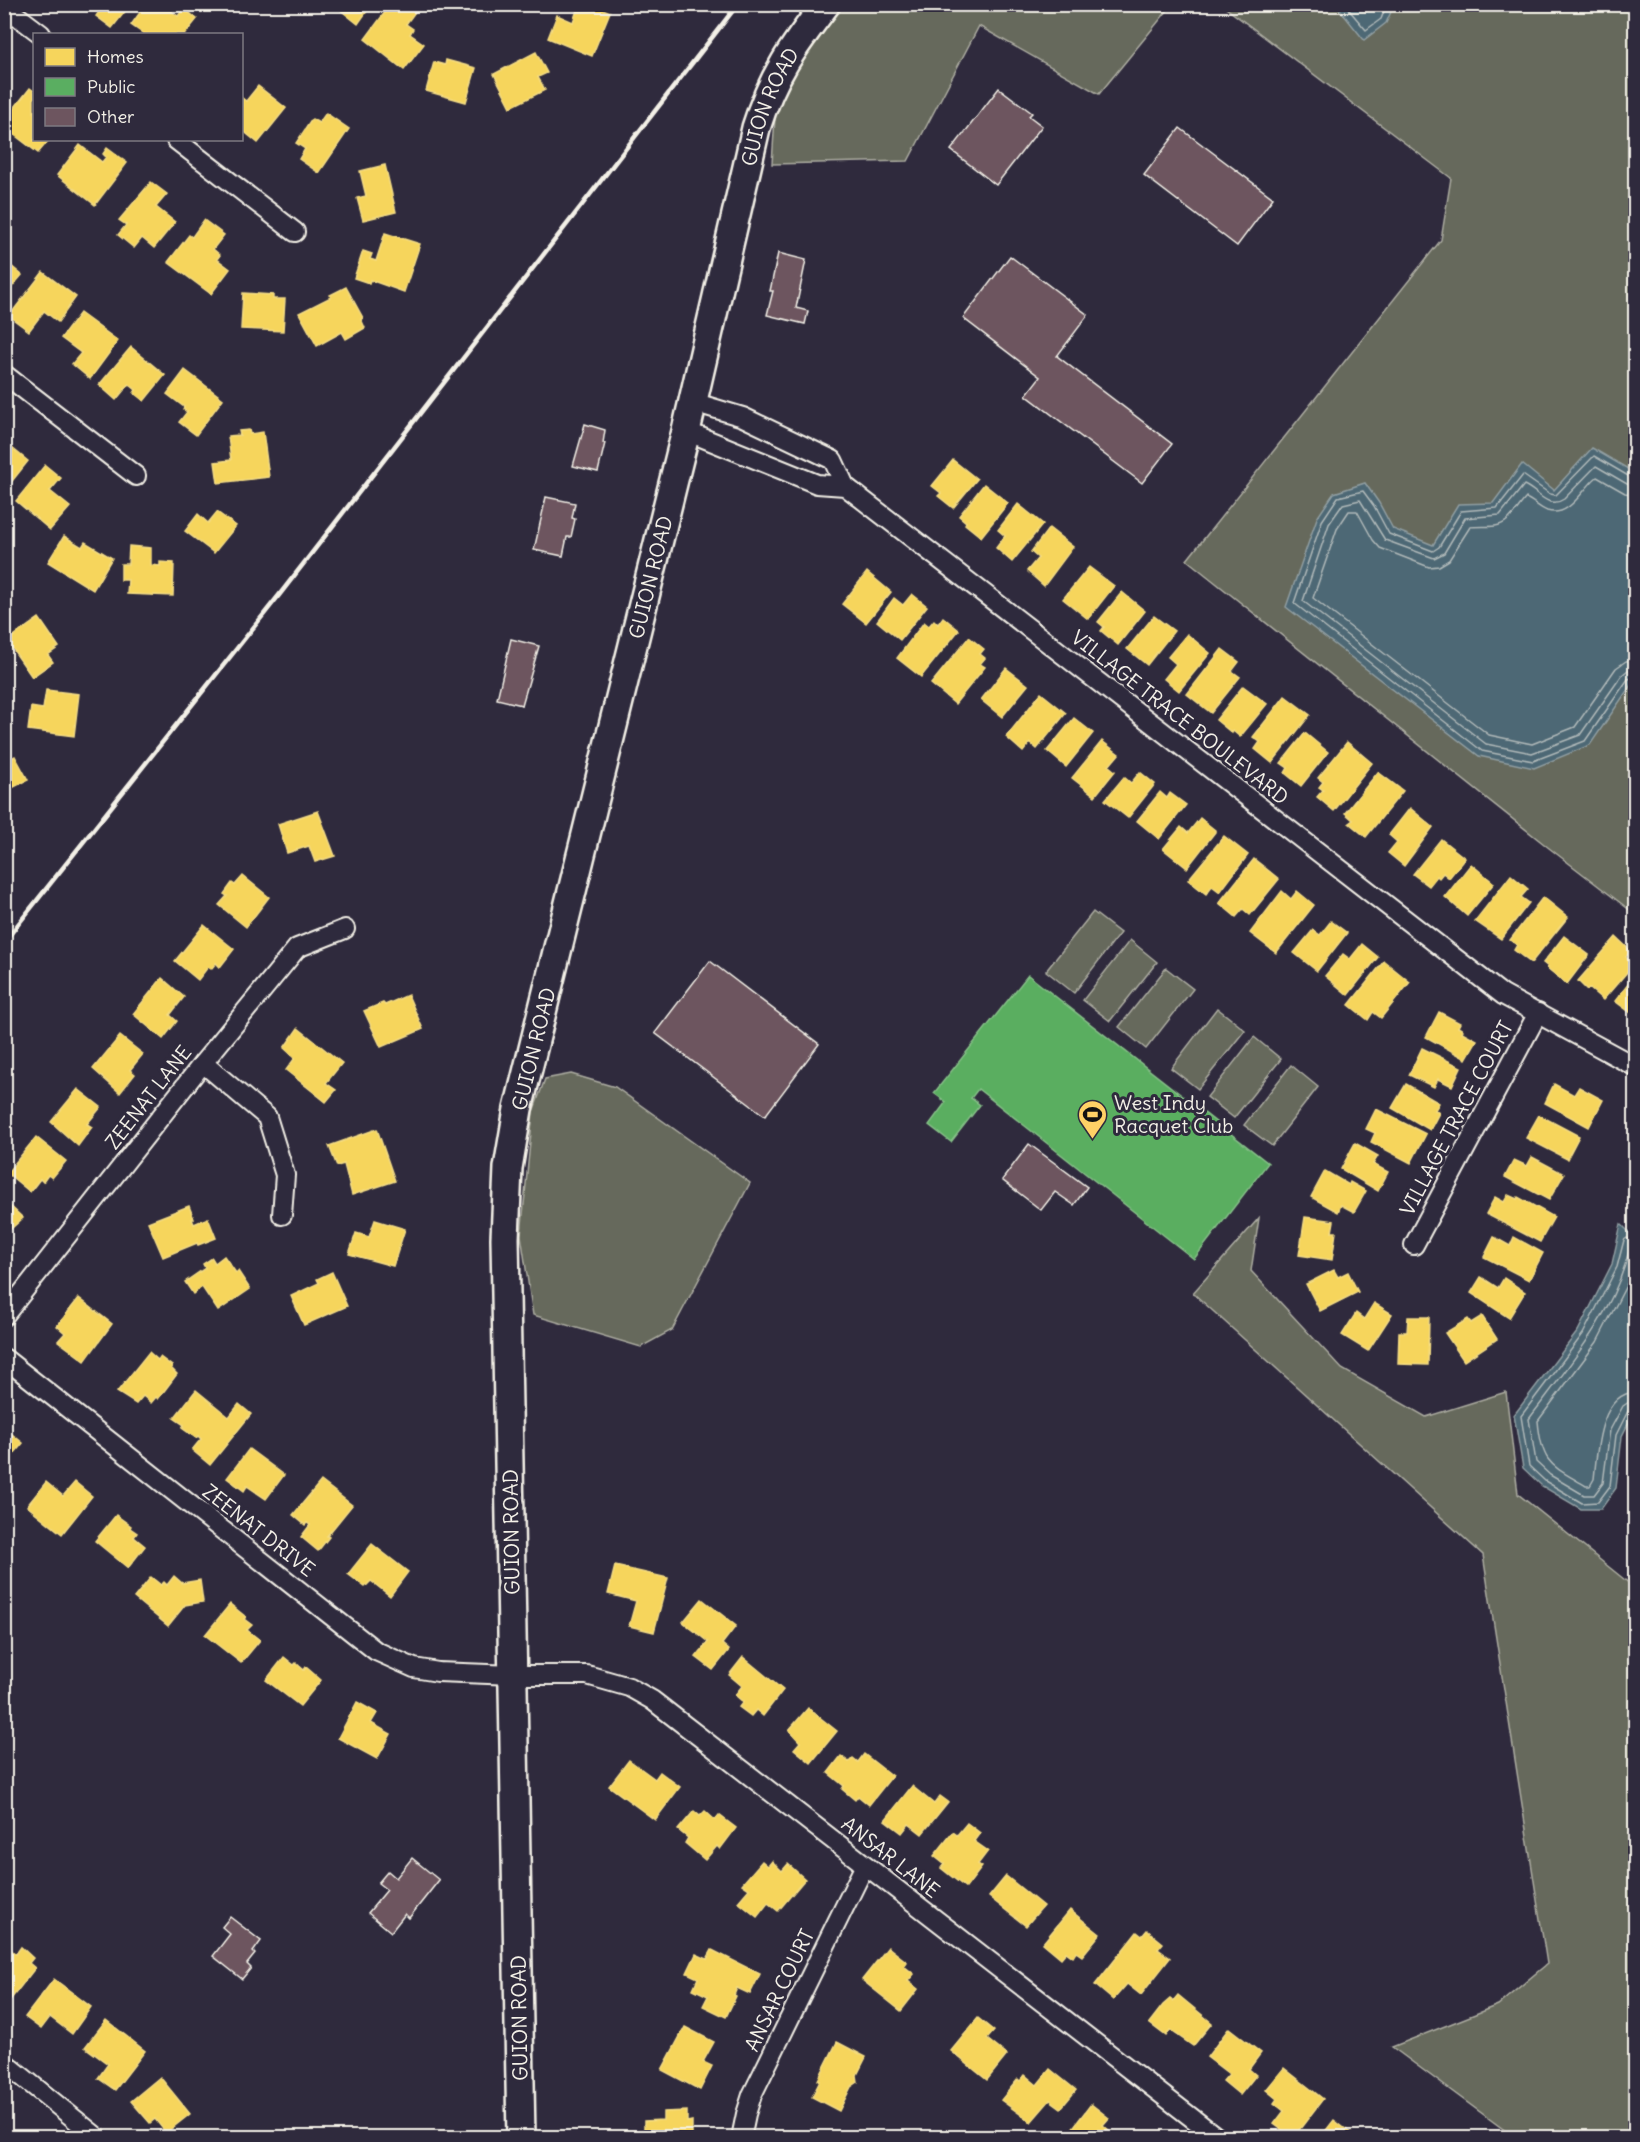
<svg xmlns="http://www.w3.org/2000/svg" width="1640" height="2142" viewBox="0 0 1640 2142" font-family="Delius,sans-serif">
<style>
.green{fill:#66695b;stroke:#adada2;stroke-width:1.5}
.water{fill:#4d6774;stroke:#909ea2;stroke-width:1.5}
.homes{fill:#f6d55c;stroke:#f5dd86;stroke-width:1.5}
.public{fill:#5aae61;stroke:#88c28a;stroke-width:1.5}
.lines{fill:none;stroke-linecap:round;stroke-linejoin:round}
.shore{stroke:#b1baba;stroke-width:1.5}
.building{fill:#6d555f;stroke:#f4f1e8;stroke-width:1.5}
.street-casing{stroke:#f4f1e8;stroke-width:22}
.secondary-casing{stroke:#f4f1e8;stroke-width:32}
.street{stroke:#2f2a3d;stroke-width:18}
.secondary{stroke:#2f2a3d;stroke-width:27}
.rail{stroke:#f4f1e8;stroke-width:4.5}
.labels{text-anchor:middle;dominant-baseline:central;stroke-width:6;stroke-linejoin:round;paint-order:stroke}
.street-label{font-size:20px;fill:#f4f1e8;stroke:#2f2a3d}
.poi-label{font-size:20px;fill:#f4f1e8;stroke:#2f2a3d;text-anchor:start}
</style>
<rect width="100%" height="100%" fill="#2f2a3d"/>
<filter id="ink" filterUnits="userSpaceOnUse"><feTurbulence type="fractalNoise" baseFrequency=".0167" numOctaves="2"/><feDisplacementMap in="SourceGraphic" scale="12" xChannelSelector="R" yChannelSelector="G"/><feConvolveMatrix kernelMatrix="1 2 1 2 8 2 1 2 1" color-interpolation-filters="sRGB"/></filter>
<g filter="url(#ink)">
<g class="green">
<path d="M826 5H1172L1099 94 979 26 908 161 772 164 778 71Z"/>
<path d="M1222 5H1635V914L1549 848 1187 560 1441 240 1451 178Z"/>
<path d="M1093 912 1120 933 1074 993 1046 971Z"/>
<path d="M1130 940 1157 962 1110 1021 1083 1000Z"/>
<path d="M1166 968 1193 989 1146 1049 1119 1027Z"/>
<path d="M1217 1008 1245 1030 1198 1089 1171 1068Z"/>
<path d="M1254 1037 1281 1059 1234 1118 1207 1097Z"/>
<path d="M1291 1065 1318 1087 1272 1146 1244 1125Z"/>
<path d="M571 1074 615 1087 750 1183 672 1330 641 1347 533 1315 521 1235 533 1112 545 1079Z"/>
<path d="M1259 1218 1251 1271 1342 1369 1426 1417 1506 1392 1518 1494 1635 1588V2137H1514L1392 2047 1498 2005 1547 1964 1483 1555 1193 1293Z"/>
</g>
<g class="water">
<path d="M1336 5H1394L1386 23 1364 40Z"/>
<path d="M1592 448 1635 473V679L1590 745 1534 768 1479 756 1286 607 1317 518 1334 493 1365 483 1379 503 1393 529 1433 545 1458 504 1493 503 1522 464 1554 490Z"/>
<path d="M1621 1224 1635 1238V1410L1622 1436 1616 1488 1601 1509H1581L1542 1486 1523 1468 1514 1415 1578 1331 1612 1264Z"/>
</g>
<g class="homes">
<path d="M101 4H131L112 28 96 16 103 6Z"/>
<path d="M146 4H162L178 16 184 8 197 19 185 34H144L131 25Z"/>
<path d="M333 4H372L358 24Z"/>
<path d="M391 4H405L415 12 406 24 413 29 410 34 424 44 404 70 365 39Z"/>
<path d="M579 4H590L610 12 592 56 548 38 557 15 573 22Z"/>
<path d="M536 52 547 73 538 77 545 90 511 107 494 74Z"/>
<path d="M446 60 476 68 466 102 426 91 434 62 445 65Z"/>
<path d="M258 86 286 108 258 143 242 130V98L246 101Z"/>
<path d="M30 88 34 91V140H49L38 153 4 127V121Z"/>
<path d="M326 113 349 129 319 173 299 159 305 149 296 143 312 119 319 123Z"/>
<path d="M80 145 102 162 106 157 103 154 107 148 127 163 95 205 57 175Z"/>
<path d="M385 165 396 212 363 220 357 198 366 196 360 171Z"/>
<path d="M151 182 167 194 156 207 175 222 154 248 142 238 134 248 118 235 126 225 119 220Z"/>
<path d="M204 220 224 235 213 249 220 255 217 259 230 269 211 294 168 262 189 235 192 237Z"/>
<path d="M385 233 420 244 404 292 370 280 369 283 354 278 363 251 372 254 370 259 376 261Z"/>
<path d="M4 260 22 275 4 296Z"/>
<path d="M43 272 76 297 58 322 44 311 29 331 9 316Z"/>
<path d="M346 287 363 318 361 319 365 328 346 339 342 332 317 346 299 313 331 297 330 295Z"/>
<path d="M243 293 273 295V299H285L283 331 241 329Z"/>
<path d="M80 313 118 341 90 379 72 364 81 353 61 338Z"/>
<path d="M131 347 165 375 144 401 134 393 136 390 129 384 116 400 99 385Z"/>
<path d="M185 370 223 399 196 435 179 422 187 412 183 409 184 407 167 394Z"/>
<path d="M249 430 250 434 263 432 269 477 218 483 215 462 231 460 228 436 240 435 239 431Z"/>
<path d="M12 448 28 461 4 491V457Z"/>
<path d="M953 460 977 479 953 508 938 496 941 493 932 486Z"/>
<path d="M45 465 61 478 50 491 70 507 50 530 16 501Z"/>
<path d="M984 484 1008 503 981 537 965 524 966 522 959 516Z"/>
<path d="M1018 504 1043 524 1012 562 996 548 1005 536 998 530Z"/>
<path d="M217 512 236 526 214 553 185 531 198 514 208 523Z"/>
<path d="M1049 528 1073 547 1044 586 1027 571 1038 558 1031 552Z"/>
<path d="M64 536 82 547 85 542 112 558 93 590 48 562Z"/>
<path d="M129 546 151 548V565L160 566V562L174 563 173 596 127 594 128 580H121V564H128Z"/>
<path d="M1089 567 1114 586 1088 619 1063 599Z"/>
<path d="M867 572 891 592 866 623 842 604Z"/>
<path d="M1122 592 1145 611 1118 645 1101 631 1104 627 1098 622Z"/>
<path d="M912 594 927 606 900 640 877 621 894 598 903 605Z"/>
<path d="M1154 616 1174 631 1147 665 1127 649Z"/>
<path d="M943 617 959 630 921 677 897 658 924 622 929 626 934 620 938 624Z"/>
<path d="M39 618 59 647 48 655 53 662 32 677 7 641Z"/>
<path d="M1187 634 1210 653 1179 691 1164 679 1176 664 1168 657Z"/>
<path d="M969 637 984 649 980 654 985 658 980 664 985 667 955 704 931 684Z"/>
<path d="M1222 649 1239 662 1232 671 1240 677 1211 713 1187 694Z"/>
<path d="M1006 668 1028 685 1002 717 981 700Z"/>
<path d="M1243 686 1267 704 1240 737 1233 731 1232 733 1216 720Z"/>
<path d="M46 690 79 694 74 736 28 730 31 707 43 709Z"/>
<path d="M1041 693 1066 713 1037 749 1030 743 1023 752 1006 737Z"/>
<path d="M1285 696 1310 715 1272 763 1255 749 1260 742 1253 737Z"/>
<path d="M1074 718 1093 733 1066 767 1047 751Z"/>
<path d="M1305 733 1328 752 1301 786 1285 773 1288 768 1281 763Z"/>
<path d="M1102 741 1119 754 1109 766 1115 771 1095 796 1072 778Z"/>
<path d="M1347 742 1372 763 1334 811 1317 797 1323 790 1319 787 1323 782 1318 778Z"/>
<path d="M15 756 28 780 4 792V762Z"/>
<path d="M1140 772 1155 784 1128 818 1105 800 1124 777 1131 783Z"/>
<path d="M1378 772 1403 791 1366 837 1349 823 1353 820 1345 813Z"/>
<path d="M1160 792 1167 798 1170 793 1186 805 1159 839 1137 821Z"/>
<path d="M1410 808 1433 827 1404 866 1388 853 1397 842 1389 835Z"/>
<path d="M318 811 335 856 315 862 309 846 287 853 278 824Z"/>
<path d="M1200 818 1215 830V832L1187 868 1163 849 1181 827 1188 833Z"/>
<path d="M1224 836 1248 855 1220 892 1212 886 1206 894 1188 880Z"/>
<path d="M1441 839 1465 858 1449 878 1443 873 1439 878 1437 876 1429 886 1413 874Z"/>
<path d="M1254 859 1279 879 1250 915 1243 909 1236 917 1219 903Z"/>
<path d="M1471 864 1494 883 1467 916 1445 897Z"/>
<path d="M1511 875 1528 889 1521 897 1529 903 1501 939 1475 921Z"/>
<path d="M243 876 269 897 246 927 219 905 227 896 224 894 232 883 235 885Z"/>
<path d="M1282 891 1291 899 1297 891 1314 905 1276 953 1250 933Z"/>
<path d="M1543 897 1568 917 1531 963 1514 950 1517 945 1510 940Z"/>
<path d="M1331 921 1347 933 1317 971 1294 953 1313 930 1320 935Z"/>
<path d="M204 925 234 949 220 967 216 963 211 969 208 967 198 980 175 961Z"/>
<path d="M1564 936 1589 955 1567 984 1547 968 1548 967 1543 963Z"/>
<path d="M1616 937 1631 951 1626 957 1634 964 1603 1000 1589 988 1587 990 1578 981Z"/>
<path d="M1362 944 1378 957 1348 995 1325 976 1343 954 1350 959Z"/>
<path d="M1384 961 1410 982 1381 1018 1373 1012 1368 1020 1349 1005Z"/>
<path d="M1636 974V1008L1631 1013 1615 1001Z"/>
<path d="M162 978 184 997 170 1015 177 1021 163 1039 133 1014Z"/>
<path d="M408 995 423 1029 381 1047 364 1011 383 1003 385 1005Z"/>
<path d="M1439 1012 1460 1023 1458 1027 1463 1030 1462 1032 1477 1040 1466 1059 1426 1037Z"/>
<path d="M298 1028 342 1063 326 1083 336 1090 326 1102 286 1070 295 1058 284 1048Z"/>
<path d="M120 1036 143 1054 130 1070 135 1074 120 1093 93 1069Z"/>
<path d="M1422 1048 1461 1067 1452 1086 1438 1079 1434 1087 1409 1075Z"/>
<path d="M1406 1084 1439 1103 1435 1110 1439 1113 1430 1130 1392 1108Z"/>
<path d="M1554 1084 1574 1095 1579 1087 1603 1100 1589 1127 1545 1103Z"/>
<path d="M78 1089 101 1107 87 1124 92 1127 78 1146 51 1122Z"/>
<path d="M1376 1109 1426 1134 1411 1163 1371 1142 1375 1133 1366 1129Z"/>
<path d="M1539 1115 1579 1136 1567 1159 1526 1138Z"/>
<path d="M377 1129 395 1181 352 1195 344 1164 337 1166 329 1146Z"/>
<path d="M36 1137 66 1161 52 1178 48 1175 43 1182 40 1179 30 1192 7 1173Z"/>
<path d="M1355 1143 1378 1156 1373 1164 1388 1172 1378 1191 1341 1169Z"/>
<path d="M1532 1157 1564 1174 1549 1200 1505 1177 1514 1160 1527 1166Z"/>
<path d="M1325 1171 1349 1185 1350 1182 1366 1191 1354 1212 1341 1205 1338 1212 1311 1197Z"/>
<path d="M1508 1195 1517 1199 1518 1197 1554 1217 1540 1242 1486 1214 1495 1197 1504 1202Z"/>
<path d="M7 1203 23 1218 4 1235V1204Z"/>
<path d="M189 1206 194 1219H192L194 1224 208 1218 216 1238 198 1245 197 1243 163 1257 148 1222Z"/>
<path d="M1305 1217 1334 1221 1332 1232H1336L1332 1260 1299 1255Z"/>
<path d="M375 1220 405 1229 393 1266 349 1254 356 1233 369 1237Z"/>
<path d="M1494 1237 1510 1246 1514 1237 1543 1253 1529 1280 1484 1257Z"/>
<path d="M224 1256 236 1273 238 1271 250 1289 218 1311 202 1287 193 1294 185 1282 205 1268 203 1264 212 1258 215 1263Z"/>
<path d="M1334 1270 1338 1277 1348 1272 1358 1292 1320 1311 1306 1284Z"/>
<path d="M332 1272 347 1306 304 1325 291 1296 319 1283 317 1279Z"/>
<path d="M1481 1277 1498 1288 1504 1278 1525 1292 1509 1318 1471 1293Z"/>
<path d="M79 1298 112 1324 85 1361 58 1341 65 1333 57 1326Z"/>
<path d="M1374 1303 1392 1314 1368 1351 1342 1335 1356 1313 1364 1319Z"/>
<path d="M1482 1316 1497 1339 1464 1361 1445 1333 1468 1319 1471 1323Z"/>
<path d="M1408 1317H1429L1428 1365 1398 1364 1399 1332H1407Z"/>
<path d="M149 1352 158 1360 160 1357 172 1366 171 1368 177 1374 158 1399 156 1397 151 1403 143 1396 136 1404 117 1392Z"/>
<path d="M196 1390 229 1417 239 1404 251 1414 210 1465 192 1450 201 1439 198 1436 196 1438 182 1428 184 1425 174 1418Z"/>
<path d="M7 1430 23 1443 4 1466V1432Z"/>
<path d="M249 1449 284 1475 266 1499 247 1486 244 1491 227 1478Z"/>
<path d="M321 1481 352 1505 327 1536 329 1537 318 1551 301 1537 310 1525 307 1523 305 1525 293 1515Z"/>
<path d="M46 1482 63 1496 75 1482 92 1496 62 1534 27 1506Z"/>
<path d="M116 1515 131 1526 130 1528 137 1533 134 1537 145 1546 128 1568 95 1541Z"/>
<path d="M372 1544 408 1572 390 1596 371 1581 365 1587 348 1574Z"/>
<path d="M615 1566 668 1578 654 1632 629 1626 636 1601 608 1594Z"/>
<path d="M174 1576 182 1583 200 1580 203 1602 185 1605 168 1626 134 1598 151 1577 161 1585 164 1582 167 1585Z"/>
<path d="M702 1599 736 1626 722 1644 729 1650 713 1670 696 1657 708 1642 683 1622Z"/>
<path d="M230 1604 246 1617 244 1619 252 1625 247 1630 260 1640 241 1663 205 1635Z"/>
<path d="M284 1657 294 1665 296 1663 304 1670 306 1667 321 1680 300 1706 266 1680Z"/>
<path d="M743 1657 783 1690 763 1716 756 1710 751 1716 739 1707 743 1702 735 1695 742 1686 729 1675Z"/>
<path d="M357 1702 377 1713 371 1723 391 1734 377 1759 338 1738Z"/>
<path d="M808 1708 837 1731 811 1763 794 1749 800 1742 789 1730Z"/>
<path d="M864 1754 892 1776 869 1805 858 1796 855 1800 842 1789 844 1786 828 1773 841 1756 849 1762 853 1758 858 1762Z"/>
<path d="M629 1760 655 1779 660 1772 680 1787 655 1820 609 1786Z"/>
<path d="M912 1786 934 1804 940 1796 948 1802 922 1834 909 1824 902 1833 885 1820Z"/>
<path d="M694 1811 700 1816 705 1811 715 1820 719 1815 736 1828 720 1849 717 1846 705 1860 685 1843 688 1838 678 1830Z"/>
<path d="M967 1823 980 1833 974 1841 988 1851 978 1864 982 1867 966 1888 941 1868 944 1864 934 1856 953 1832 957 1835Z"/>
<path d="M762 1861 768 1866 772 1861 782 1871 788 1864 805 1879 778 1911 768 1903 757 1917 738 1902 749 1889 742 1884Z"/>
<path d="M1006 1876 1043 1906 1026 1926 989 1897Z"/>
<path d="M1070 1910 1100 1934 1082 1956 1076 1952 1073 1957 1066 1952 1061 1958 1043 1943Z"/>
<path d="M1147 1930 1163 1943 1158 1949 1170 1958 1141 1995 1127 1984 1113 2000 1095 1985 1137 1932 1142 1936Z"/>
<path d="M6 1946 16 1954 21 1947 33 1958 29 1963 35 1968 7 2004 4 2001V1948Z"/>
<path d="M888 1947 907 1962 904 1966 914 1974 908 1981 918 1989 901 2011 862 1980Z"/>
<path d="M712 1950 760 1974 750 1994 737 1988 734 1995 736 1996 726 2017 703 2006 708 1996 693 1989 698 1978 687 1973 696 1954 707 1959Z"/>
<path d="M54 1979 91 2007 72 2034 50 2017 41 2029 25 2017Z"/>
<path d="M1178 1995 1212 2023 1193 2046 1170 2030 1166 2036 1149 2023 1163 2005 1170 1999 1173 2001Z"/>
<path d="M978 2018 994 2031 987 2039 1007 2055 987 2080 951 2051Z"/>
<path d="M106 2020 145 2051 115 2090 98 2078 108 2064 85 2047Z"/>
<path d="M685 2027 714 2042 703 2062 712 2066 700 2090 662 2070Z"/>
<path d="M1229 2028 1261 2053 1249 2069 1256 2075 1240 2095 1223 2081 1229 2074 1207 2057Z"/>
<path d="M837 2042 866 2057 857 2075 858 2082 851 2087 839 2111 812 2097 820 2081 818 2080Z"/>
<path d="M1284 2068 1323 2099 1293 2138 1274 2124 1284 2111 1274 2103 1277 2099 1266 2090Z"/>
<path d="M1050 2069 1076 2090 1061 2108 1050 2100 1031 2122 1001 2100 1018 2079 1020 2081 1025 2075 1037 2085Z"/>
<path d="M160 2077 190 2114 166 2133 155 2119 150 2123 131 2101Z"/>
<path d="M1091 2104 1109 2118 1103 2125 1110 2131 1107 2135 1110 2138H1065Z"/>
<path d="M687 2111V2122L692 2121V2138H644V2121L663 2120V2112Z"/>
<path d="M1334 2120 1357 2138H1320Z"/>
</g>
<path class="public" d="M1028 975 1268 1163 1194 1259 978 1089 971 1098 980 1105 951 1142 929 1125 946 1102 934 1093Z"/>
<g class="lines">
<g class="shore">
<path d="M1344 4 1366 30 1381 19 1387 4"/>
<path d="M1636 478 1630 477 1594 456 1556 495 1550 494 1523 475 1497 508 1461 511 1439 547 1433 551 1389 534 1374 506 1363 491 1338 497 1322 521 1294 603 1482 751 1533 761 1585 741 1628 679 1636 677"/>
<path d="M1636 486 1627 484 1596 466 1564 499C1548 510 1538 491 1524 485L1500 515 1465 518 1444 553 1434 558 1385 540 1360 500 1343 504 1329 524 1303 601 1486 744 1532 753 1580 735 1622 675 1628 670 1636 669"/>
<path d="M1636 495 1625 493 1597 477C1582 489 1570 518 1547 511 1539 508 1533 501 1526 498 1516 509 1510 524 1495 526 1487 527 1478 526 1470 527L1449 560 1439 566 1429 567 1380 548 1373 540 1357 511H1349L1337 529 1313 598 1489 735 1532 744 1575 727 1616 668 1626 661 1636 660"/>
<path d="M1636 1242 1627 1238 1624 1240 1617 1267 1583 1334 1521 1416 1529 1466 1545 1481 1582 1503 1598 1502 1610 1486 1616 1435 1628 1411 1636 1409"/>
<path d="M1636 1249 1629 1251C1613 1315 1568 1367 1529 1419L1536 1462 1550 1475 1584 1495H1594L1603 1483 1610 1430 1623 1406 1629 1402 1636 1401"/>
<path d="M1636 1261 1632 1274 1597 1342 1538 1421C1542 1465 1551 1465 1586 1486H1590L1594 1479C1597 1453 1599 1393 1636 1392"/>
</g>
</g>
<g class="building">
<path d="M999 88 1032 113 1029 116 1042 126 996 185 951 150Z"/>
<path d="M1180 128 1273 198 1237 246 1144 175Z"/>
<path d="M778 253 806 260 796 308 808 311 805 324 767 315 773 291H770Z"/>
<path d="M1010 256 1088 315 1057 356 1172 444 1142 483 1026 395 1040 377 963 318Z"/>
<path d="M585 424 605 430 603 443H605L598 472 573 466Z"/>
<path d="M546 497 575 503 572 518 575 519 571 537H567L563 556 534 550Z"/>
<path d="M511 639 539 646 522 705 497 699Z"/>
<path d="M710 961 819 1044 765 1116 655 1033Z"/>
<path d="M1029 1144 1087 1187 1074 1205 1055 1192 1041 1210 1002 1180Z"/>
<path d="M412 1858 439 1880 409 1918 405 1914 391 1932 368 1913 387 1890 378 1883 388 1871 396 1878Z"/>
<path d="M230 1917 261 1941 253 1952 255 1954 247 1964 251 1968 242 1979 213 1956 230 1934 222 1927Z"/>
</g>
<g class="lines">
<defs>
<g id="street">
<path d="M4 6 41 34"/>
<path d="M176 140 295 232"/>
<path d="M4 374 136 476"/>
<path d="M693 402 743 417 833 460 845 486"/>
<path d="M686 431 817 484 845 486 1503 995 1636 1067"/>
<path d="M203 1063 267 1117 285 1175 282 1215"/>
<path d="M1414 1245 1538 1013"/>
<path d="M4 1316 203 1063 297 948 345 929"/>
<path d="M4 1358 376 1651 414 1668 438 1672 513 1675H587L629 1687 652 1700 1218 2138"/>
<path d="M4 2062 98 2138"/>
<path d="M741 2138 746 2114 752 2095 865 1865"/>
</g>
<g id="secondary">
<path id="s1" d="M521 2138 505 1238 508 1168 518 1109 686 431 756 128C772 76 793 47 826 4"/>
</g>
</defs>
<use href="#street" class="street-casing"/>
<use href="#secondary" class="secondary-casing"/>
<use href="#street" class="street"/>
<use href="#secondary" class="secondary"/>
<path class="rail" d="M4 942 280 594 738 4"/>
</g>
</g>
<defs>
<symbol id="stadium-pin" viewBox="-11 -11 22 30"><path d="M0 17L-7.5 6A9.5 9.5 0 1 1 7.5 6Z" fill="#ffd166" stroke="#2f2a3d"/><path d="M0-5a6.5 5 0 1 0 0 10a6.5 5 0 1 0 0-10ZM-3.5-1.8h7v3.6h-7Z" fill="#111"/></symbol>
</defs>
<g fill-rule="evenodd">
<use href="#stadium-pin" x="1076" y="1098" width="33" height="45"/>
</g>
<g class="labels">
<g class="street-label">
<text stroke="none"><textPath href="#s1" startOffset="2064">GUION ROAD</textPath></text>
<text stroke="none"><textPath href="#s1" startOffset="1578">GUION ROAD</textPath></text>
<text transform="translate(1180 717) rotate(38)">VILLAGE TRACE BOULEVARD</text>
<text stroke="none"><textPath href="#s1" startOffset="1092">GUION ROAD</textPath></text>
<text transform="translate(148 1097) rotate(-52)">ZEENAT LANE</text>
<text transform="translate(1456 1118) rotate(-62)">VILLAGE TRACE COURT</text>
<text transform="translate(259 1530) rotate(38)">ZEENAT DRIVE</text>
<text transform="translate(511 1532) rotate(-91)">GUION ROAD</text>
<text transform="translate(891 1857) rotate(38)">ANSAR LANE</text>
<text transform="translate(779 1990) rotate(-64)">ANSAR COURT</text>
<text transform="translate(519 2018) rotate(-91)">GUION ROAD</text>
</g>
<g class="poi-label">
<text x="1114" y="1102">West Indy<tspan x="1114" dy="23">Racquet Club</tspan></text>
</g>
</g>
<rect width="1640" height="2142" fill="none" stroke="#2f2a3d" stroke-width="24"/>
<rect x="12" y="12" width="1616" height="2118" fill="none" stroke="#f4f1e8" stroke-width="2" filter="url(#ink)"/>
<rect x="33" y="33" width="210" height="108" fill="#2f2a3d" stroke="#7e7a81" stroke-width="1.5"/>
<rect x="45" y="48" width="30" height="18" fill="#f6d55c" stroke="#7e7a81" stroke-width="1.5"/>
<text x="87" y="63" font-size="18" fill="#f4f1e8">Homes</text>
<rect x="45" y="78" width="30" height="18" fill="#5aae61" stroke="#7e7a81" stroke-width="1.5"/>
<text x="87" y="93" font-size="18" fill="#f4f1e8">Public</text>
<rect x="45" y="108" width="30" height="18" fill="#6d555f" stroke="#7e7a81" stroke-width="1.5"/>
<text x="87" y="123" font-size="18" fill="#f4f1e8">Other</text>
</svg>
